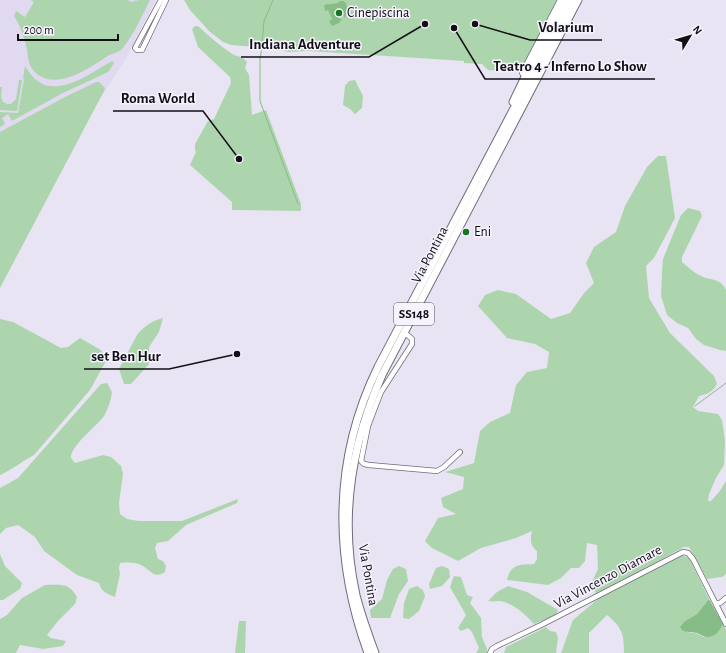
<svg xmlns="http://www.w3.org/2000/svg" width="726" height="653" viewBox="0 0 726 653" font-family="'Alegreya Sans',sans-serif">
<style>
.built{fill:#e0d9f0}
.green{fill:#add5ad}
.water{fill:#86bd86}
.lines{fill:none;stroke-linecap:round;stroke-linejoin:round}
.stream{stroke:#86bd86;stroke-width:1}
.minor-casing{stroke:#706c79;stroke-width:6}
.highway-casing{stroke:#706c79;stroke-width:9}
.minor{stroke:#fff;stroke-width:4.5}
.highway{stroke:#fff;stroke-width:7}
.poi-dot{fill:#177423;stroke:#f6f2fe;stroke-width:1.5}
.labels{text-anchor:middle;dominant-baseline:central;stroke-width:3;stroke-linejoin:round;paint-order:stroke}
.shield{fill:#f6f2fe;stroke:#56545b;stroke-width:1}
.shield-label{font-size:13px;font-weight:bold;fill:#121015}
.poi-label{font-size:14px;fill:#121015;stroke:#f6f2fe;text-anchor:start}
.street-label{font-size:14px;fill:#121015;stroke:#f6f2fe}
.leader{fill:none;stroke:#121015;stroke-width:1.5}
.callout-dot{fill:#121015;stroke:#f6f2fe;stroke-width:1.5}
.callout-label{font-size:15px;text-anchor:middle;font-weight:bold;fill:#121015;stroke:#f6f2fe;stroke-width:3;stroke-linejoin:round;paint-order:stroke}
</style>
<rect width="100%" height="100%" fill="#e9e4f4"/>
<path class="built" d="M0 0H156L125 60 92 111 0 286Z"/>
<g class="green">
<path d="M31 0H128L131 2 139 0H150C142 16 134 34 123 48 120 52 114 53 109 55 90 68 53 94 33 70 28 64 28 57 27 50 25 39 20 25 14 16L16 11 25 17 34 2Z"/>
<path d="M184 0H558L523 68H519L517 72 488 70 482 64 464 63V61L309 51 289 52 260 47V45L256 47 231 45 223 42 209 31 190 10Z"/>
<path d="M195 26H198C208 35 219 45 231 53 238 58 240 54 247 62L245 68 249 75 252 115 266 110 301 204V211L232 210V202L190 165 196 152 195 150V144L208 121 214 119 231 83 230 77 198 47 192 29Z"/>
<path d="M112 61 114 63 109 71 106 73 61 94 12 121 8 114 2 118 5 124 0 127V112L18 113 24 79H23L25 66C28 71 31 75 35 79 57 99 91 73 112 61Z"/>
<path d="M19 80H22L17 111 0 110V87H2L1 96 3 102 7 104H11L16 99Z"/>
<path d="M355 80 363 96 362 108 355 114 350 109 343 105 345 86 349 81Z"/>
<path d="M96 82H99L105 88 104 91 0 288V132L65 97Z"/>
<path d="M658 156H666L675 218 654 258 646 266 649 298 670 333 714 376 717 384C713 392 707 394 699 396L693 407 698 411 718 414 722 420 725 441 724 465 716 478 709 494 708 501H711L719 492 726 481V574L722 577 707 579 689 547H684L597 595 591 584 598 569 597 545 587 543 585 561 579 568H571L561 578 548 585 507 580C511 563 520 565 534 564L537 559V551C530 545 530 540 532 531L516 538 481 548 458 561 432 548 425 541 438 518 456 514 443 507 441 498 463 489 464 477 445 472 474 463 480 431 490 422 510 413 516 385 527 372 547 368 549 352 535 344 507 338 478 306 485 295 498 290 516 294 551 319 570 313 584 293 594 283 586 263 594 247 616 232 625 206 647 167Z"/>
<path d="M688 208 700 211 702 216 682 257V262C688 267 694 273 701 276 710 281 720 277 726 290V351L720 350 704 345 696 339 688 328 677 323 667 315 661 296 662 272 663 259 681 215Z"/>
<path d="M163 318 159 332 149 347V364L131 384H124L119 369 137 335C143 327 153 320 163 318Z"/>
<path d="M0 319 13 322 61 348 68 347 80 338 101 350 107 359 90 390 34 455C22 461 12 470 0 475Z"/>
<path d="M107 383 112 392C111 400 108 409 104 416 97 426 70 446 71 458L75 463 103 455 111 457 121 466 123 474 119 503 120 514 127 519 139 521H182L238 499 237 503 186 525 168 541 157 543 155 548 158 559 163 561 166 566 165 572C155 579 151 571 143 566 138 562 126 562 120 563L119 568 120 574 115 597C107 594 101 591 99 583L77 575 44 551 35 537 18 525 6 528 0 534V488L18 478 101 384Z"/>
<path d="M0 554 5 566 22 583 20 589 3 600H0Z"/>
<path d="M678 555 684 556 689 558 709 599 697 614 685 621 690 633H695L704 637 719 631 723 624 726 630V653H624C624 633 622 628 607 615L589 633V653H561L573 620 598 599Z"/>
<path d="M399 566 406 569 408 581 399 594 390 618H371L370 610 382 599 387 580 393 569Z"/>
<path d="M442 566 449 569 450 577 442 586 430 589 429 584 436 568Z"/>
<path d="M454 576 461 577 467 595 473 597 470 603 481 618 482 637 487 649V653H476L479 648 472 632 468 628 461 631 458 628 466 615 450 587Z"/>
<path d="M45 585C59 585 69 582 77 597L75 604 58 621 47 635 51 638 66 641 63 646 43 649 20 645 16 653H0V619L7 615 22 598Z"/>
<path d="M417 586 423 590 425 596 419 611 409 619 403 618 404 603 409 589Z"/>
<path d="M508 586 527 592 558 610 556 615 534 624C525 614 515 604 500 601 496 601 492 602 488 601L497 592Z"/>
<path d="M239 621H246L245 653H235Z"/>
<path d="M546 627 550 631 556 632 558 638 556 653H504L506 647Z"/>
</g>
<g class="water">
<path d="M340 1H343L346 3 348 13 344 18V15L338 14 337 15 340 19H342L339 23 332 26 329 21 332 19 328 10 325 11 324 6 326 4C331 5 334 3 338 3Z"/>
<path d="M709 599 723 624C720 631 714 638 706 637 702 636 700 634 697 633 690 631 683 634 680 627L685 621 697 614Z"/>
</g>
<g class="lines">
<g class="stream">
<path d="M262 44 264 21 273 0"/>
<path d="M262 47 260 59V101L298 204"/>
<path d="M695 406 726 383"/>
</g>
<defs>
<g id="minor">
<path d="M161 0 135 48 137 50H142L166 0"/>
<path d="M525 76 522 73 560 0"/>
<path d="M405 333 412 339V344L381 392 368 426 361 461 364 464 369 465 437 471 444 467 460 452"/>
<path d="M716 603H720L726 598"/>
<path d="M490 653 492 649 497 646 541 625 683 552 688 553 693 559 726 624"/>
</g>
<g id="highway">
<path d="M513 102 534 58 564 0"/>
<path d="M368 653C333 557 333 459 378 367L571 0"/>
<path d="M375 653C368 634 361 615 356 595 339 519 351 445 382 375L578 0"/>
</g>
</defs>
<use href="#minor" class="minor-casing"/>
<use href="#highway" class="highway-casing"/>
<use href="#minor" class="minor"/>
<use href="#highway" class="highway"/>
</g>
<g class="poi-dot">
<circle cx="339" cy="13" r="4"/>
<circle cx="466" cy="232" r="4"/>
</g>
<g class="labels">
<rect class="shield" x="394" y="303" width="40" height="22" rx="3"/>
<g class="shield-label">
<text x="414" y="314">SS148</text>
</g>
<g class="poi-label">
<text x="347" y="13">Cinepiscina</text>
<text x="474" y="232">Eni</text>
</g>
<g class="street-label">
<text transform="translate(430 255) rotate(-62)">Via Pontina</text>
<text transform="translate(368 575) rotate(80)">Via Pontina</text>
<text transform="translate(608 577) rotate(-28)">Via Vincenzo Diamare</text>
</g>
</g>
<path class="leader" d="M475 24L530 40H602M425 24L369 57H241M454 28L485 79H655M239 159L203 111H113M237 354L169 369H84"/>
<g class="callout-dot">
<circle cx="475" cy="24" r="4"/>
<circle cx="425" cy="24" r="4"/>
<circle cx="454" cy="28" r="4"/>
<circle cx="239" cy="159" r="4"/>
<circle cx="237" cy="354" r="4"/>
</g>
<g class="callout-label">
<text x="566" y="32">Volarium</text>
<text x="305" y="49">Indiana Adventure</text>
<text x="570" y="71">Teatro 4 - Inferno Lo Show</text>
<text x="158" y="103">Roma World</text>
<text x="126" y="361">set Ben Hur</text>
</g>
<g transform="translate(690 36) rotate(52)" stroke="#f6f2fe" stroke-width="3" paint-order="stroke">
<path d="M0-3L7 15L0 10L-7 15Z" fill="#121015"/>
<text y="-6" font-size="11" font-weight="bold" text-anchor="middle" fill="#121015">N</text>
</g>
<path d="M18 34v6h100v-6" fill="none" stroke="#121015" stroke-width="2"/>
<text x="24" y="34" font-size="12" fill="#121015" stroke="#f6f2fe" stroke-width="3" paint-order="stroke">200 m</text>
</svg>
